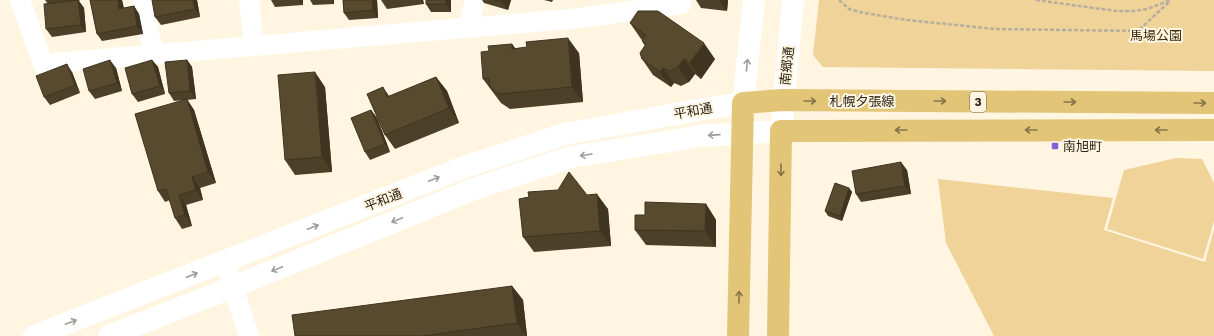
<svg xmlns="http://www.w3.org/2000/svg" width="1214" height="336" viewBox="0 0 1214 336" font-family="'Work Sans','Noto Sans JP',sans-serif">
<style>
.green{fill:#efd399}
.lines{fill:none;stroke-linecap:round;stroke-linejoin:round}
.path{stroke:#b7af9d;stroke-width:2.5;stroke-dasharray:4 2;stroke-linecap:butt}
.minor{stroke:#fff;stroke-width:20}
.tertiary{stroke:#fff;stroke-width:22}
.primary{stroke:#e3c578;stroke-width:22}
.wall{fill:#4c4028}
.shaded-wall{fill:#3e3420}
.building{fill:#584a2e;stroke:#3e3420}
.oneway{stroke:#a09d98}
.oneway2{stroke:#877548}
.poi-dot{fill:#855fda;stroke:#fff5e1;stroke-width:1.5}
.labels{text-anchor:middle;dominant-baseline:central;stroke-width:4;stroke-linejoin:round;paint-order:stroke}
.shield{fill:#fff5e1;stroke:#6b6355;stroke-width:1}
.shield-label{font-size:12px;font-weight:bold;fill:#2b2519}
.park-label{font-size:13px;fill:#3d2d09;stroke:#fff5e1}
.street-label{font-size:13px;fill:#2b2519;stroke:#fff5e1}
.poi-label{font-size:13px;fill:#2b2519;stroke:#fff5e1;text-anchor:start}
</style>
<rect width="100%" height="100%" fill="#fff5e1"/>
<g class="green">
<path d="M819 0H1214V71L823 67 813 55Z"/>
<path d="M1176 158 1202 159 1214 183V221L1203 259 1107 229 1124 170Z"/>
<path d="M938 179 1113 198 1104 230 1205 262 1214 229V336H994L946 243Z"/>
</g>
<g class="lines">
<g class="path">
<path d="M839 0 849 9 864 13 907 20 995 29 1138 31 1169 2"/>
<path d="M1036 0 1116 11H1134L1147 9 1171 0"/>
</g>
<g class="minor">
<path d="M20 0 43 64 580 18 681 4 682 0"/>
<path d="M142 0 154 55"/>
<path d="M249 0 254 45"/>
<path d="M468 27 475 0"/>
<path d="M225 262 249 336"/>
</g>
<g class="tertiary">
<path d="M34 336 467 166 565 134 698 110 743 103 754 0"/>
<path d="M109 336 233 287 479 187 572 157 701 136 781 131 793 0"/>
</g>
<g class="primary">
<path d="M738 336 743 103 783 100 1214 103"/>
<path d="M778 336 781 131 1214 130"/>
</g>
</g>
<g class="wall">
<path d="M45 0H80L79 1 84 8 86 32 52 37 46 29 48 4Z"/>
<path d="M90 0H122L124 8 134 6 139 14 143 34 102 41 97 34Z"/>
<path d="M197 0 200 17 161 25 155 17Z"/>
<path d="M271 0H303V5L275 7Z"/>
<path d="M310 0H334V4L313 5Z"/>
<path d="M343 0H377L378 18 349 20 344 13Z"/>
<path d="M381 0H423L424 4 387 9Z"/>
<path d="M451 0V12H431L426 4Z"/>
<path d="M482 0H511L508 10 484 3Z"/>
<path d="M544 0H553L552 2Z"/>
<path d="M696 0H728L727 11 701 8Z"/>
<path d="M630 23 715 59 701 79 695 74 689 82 681 86 674 83 671 87 653 75 642 59 645 46 642 41V40L641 39Z"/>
<path d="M512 44 515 48 579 53 583 102 510 109 501 103 483 79 489 51Z"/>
<path d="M152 60 158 67 165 94 138 102 132 94Z"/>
<path d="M187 60 192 67 196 99 187 100 194 110 216 183 200 188 203 200 186 205 192 226 182 229 175 218 170 200 165 202 158 191 185 100 174 101 169 93Z"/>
<path d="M116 68 122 91 95 99 89 91Z"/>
<path d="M72 72 80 93 50 105 44 97Z"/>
<path d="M436 77 447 91 459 123 395 149 385 135 390 96Z"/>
<path d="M325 87 332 172 295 175 285 160Z"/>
<path d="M371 110 377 118 390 152 370 160 365 152Z"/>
<path d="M907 170 911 194 861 202 856 194Z"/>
<path d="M849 188 852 192 842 221 828 216 825 211Z"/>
<path d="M587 195 608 209 611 246 534 252 523 237 529 197Z"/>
<path d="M706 204 716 220V247L646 245 635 230 645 215Z"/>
<path d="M512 286 523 300 527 336H295Z"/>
</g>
<g class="shaded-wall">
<path d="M78 0 84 8 86 32 81 25Z"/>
<path d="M118 0H122L125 16 119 9Z"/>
<path d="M193 0H197L200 17 195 9Z"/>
<path d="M299 0H303V5Z"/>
<path d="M331 0H334V4Z"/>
<path d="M372 0H377L378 18 373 10Z"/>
<path d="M421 0H423L424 4Z"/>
<path d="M446 0H451V12L446 4Z"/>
<path d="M503 0H511L508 10 502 2Z"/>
<path d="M719 0H728L727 11Z"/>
<path d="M134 6 139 14 143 34 137 26Z"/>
<path d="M568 38 579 53 583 102 572 87Z"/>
<path d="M704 43 715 59 701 79 690 63Z"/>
<path d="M512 44 523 59 512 49Z"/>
<path d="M684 59 695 74 689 82 678 67Z"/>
<path d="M110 60 116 68 122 91 117 83Z"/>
<path d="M152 60 158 67 165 94 160 86Z"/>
<path d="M187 60 192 67 196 99 190 91Z"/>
<path d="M67 64 72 72 80 93 75 85Z"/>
<path d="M663 68 674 83 671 87 660 72Z"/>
<path d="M315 72 325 87 332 172 322 157Z"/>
<path d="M436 77 447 91 459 123 449 108Z"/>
<path d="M383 87 393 102 387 97Z"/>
<path d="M187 99 194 110 216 183 208 172Z"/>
<path d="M371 110 377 118 390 152 385 144Z"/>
<path d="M901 162 907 170 911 194 905 186Z"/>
<path d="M192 177 200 188 203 200 196 190Z"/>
<path d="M849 188 852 192 842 221 840 216Z"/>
<path d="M597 194 608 209 611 246 600 231Z"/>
<path d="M179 195 186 205 192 226 185 215Z"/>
<path d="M706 204 716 220V247L705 231Z"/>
<path d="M512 286 523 300 527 336H526L517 323Z"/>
</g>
<g class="building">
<path d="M78 0 81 25 46 29 44 4Z"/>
<path d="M90 0H118L119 9 134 6 137 26 97 34Z"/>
<path d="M152 0H193L195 9 155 17Z"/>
<path d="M343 0H372L373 10 344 13Z"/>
<rect x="426" y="0" width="20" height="4"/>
<path d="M494 0H503L502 2Z"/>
<path d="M638 11H658L704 43 690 63 684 59 678 67 670 71 663 68 660 72 642 59 640 53 646 44 642 41 646 35 630 23Z"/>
<path d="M568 38 572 87 499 94 490 87 489 78 483 79 481 52 489 51 488 46 512 44V49L527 47 526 42Z"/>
<path d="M110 60 117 83 89 91 83 69Z"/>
<path d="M152 60 160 86 132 94 125 68Z"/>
<path d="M187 60 190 91 169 93 165 62Z"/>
<path d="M67 64 75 85 44 97 36 76Z"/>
<path d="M315 72 322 157 285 160 278 75Z"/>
<path d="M436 77 449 108 385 135 367 94 383 87 387 97Z"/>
<path d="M187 99 208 172 192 177 196 190 179 195 185 215 175 218 166 189 158 191 135 114Z"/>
<path d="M371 110 385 144 365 152 351 118Z"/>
<path d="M901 162 905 186 856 194 852 171Z"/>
<path d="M569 172 587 195 597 194 600 231 523 237 519 199 529 197 528 192 558 190Z"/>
<path d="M835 183 849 188 840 216 825 211Z"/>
<path d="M645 202 706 204 705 231 635 230V215H645Z"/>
<path d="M512 286 517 323 422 336H295L292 315Z"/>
</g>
<defs><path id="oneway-shaft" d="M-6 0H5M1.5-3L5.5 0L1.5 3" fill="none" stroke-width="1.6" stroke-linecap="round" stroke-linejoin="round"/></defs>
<g class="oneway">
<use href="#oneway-shaft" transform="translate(747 65) rotate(-84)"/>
<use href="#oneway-shaft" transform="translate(714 135) rotate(176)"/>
<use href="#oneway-shaft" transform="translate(586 155) rotate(171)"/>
<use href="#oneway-shaft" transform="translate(434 179) rotate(-21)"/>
<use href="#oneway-shaft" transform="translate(397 220) rotate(158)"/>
<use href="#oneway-shaft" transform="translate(313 227) rotate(-21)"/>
<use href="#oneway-shaft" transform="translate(277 269) rotate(158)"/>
<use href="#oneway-shaft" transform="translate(192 275) rotate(-21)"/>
<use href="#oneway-shaft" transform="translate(71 322) rotate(-21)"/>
</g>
<g class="oneway2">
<use href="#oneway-shaft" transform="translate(810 101)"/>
<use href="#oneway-shaft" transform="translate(940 101)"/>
<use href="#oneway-shaft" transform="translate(1070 102)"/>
<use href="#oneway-shaft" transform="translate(1200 103)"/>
<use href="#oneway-shaft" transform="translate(901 130) rotate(180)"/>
<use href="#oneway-shaft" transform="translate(1031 130) rotate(180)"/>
<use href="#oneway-shaft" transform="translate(1161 130) rotate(180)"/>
<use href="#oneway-shaft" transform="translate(781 170) rotate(90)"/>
<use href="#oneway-shaft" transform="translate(739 297) rotate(-89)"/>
</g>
<rect class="poi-dot" x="1051" y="142" width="8" height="8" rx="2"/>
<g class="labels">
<rect class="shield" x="970" y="92" width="16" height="20" rx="3"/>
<g class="shield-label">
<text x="978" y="102">3</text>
</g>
<g class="park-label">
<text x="1156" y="35">馬場公園</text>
</g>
<g class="street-label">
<text transform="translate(787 66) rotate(-84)">南郷通</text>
<text x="862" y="101">札幌夕張線</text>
<text transform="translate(693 111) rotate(-10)">平和通</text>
<text transform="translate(383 200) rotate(-21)">平和通</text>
</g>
<g class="poi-label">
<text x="1063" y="146">南旭町</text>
</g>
</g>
</svg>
